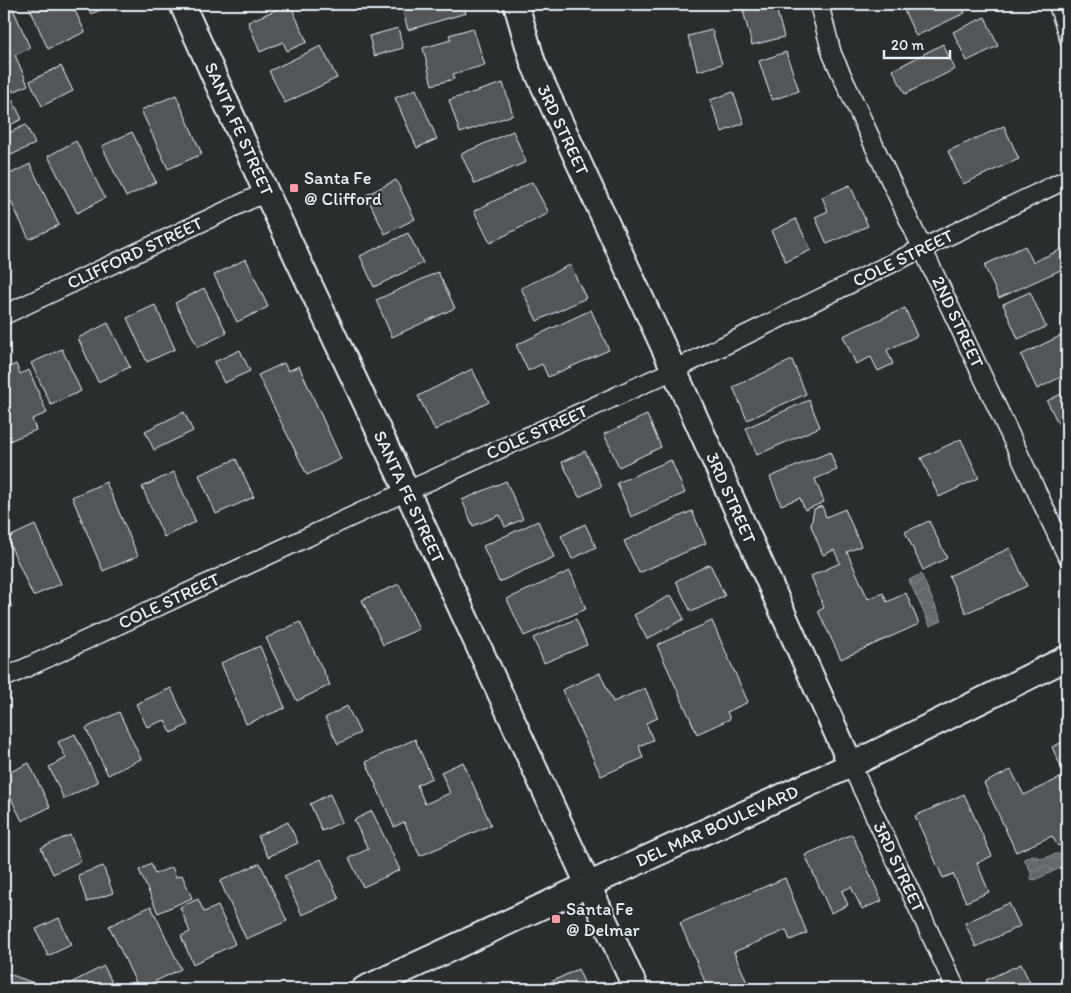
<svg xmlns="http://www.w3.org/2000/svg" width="1071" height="993" viewBox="0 0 1071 993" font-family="Itim,sans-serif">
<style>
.water{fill:url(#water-waves);stroke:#989fa3}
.building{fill:#535759;stroke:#e8f1f8}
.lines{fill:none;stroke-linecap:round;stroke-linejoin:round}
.lane-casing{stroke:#e8f1f8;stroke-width:12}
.street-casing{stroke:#e8f1f8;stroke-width:21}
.secondary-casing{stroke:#e8f1f8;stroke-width:28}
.lane{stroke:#2a2d2e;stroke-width:9}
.street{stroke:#2a2d2e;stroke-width:18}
.secondary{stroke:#2a2d2e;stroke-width:24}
.poi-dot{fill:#ff9aa2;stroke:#2a2d2e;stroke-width:2}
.labels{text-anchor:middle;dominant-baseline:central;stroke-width:4;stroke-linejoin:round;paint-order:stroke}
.street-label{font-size:18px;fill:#e8f1f8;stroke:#2a2d2e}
.poi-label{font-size:18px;fill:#e8f1f8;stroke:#2a2d2e;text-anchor:start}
</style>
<defs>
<pattern id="water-waves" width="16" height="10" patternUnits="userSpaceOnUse" patternTransform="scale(1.25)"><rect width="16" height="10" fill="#63686b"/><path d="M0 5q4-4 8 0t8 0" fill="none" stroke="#797e81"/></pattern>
</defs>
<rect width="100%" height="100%" fill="#2a2d2e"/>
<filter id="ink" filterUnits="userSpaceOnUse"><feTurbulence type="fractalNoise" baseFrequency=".02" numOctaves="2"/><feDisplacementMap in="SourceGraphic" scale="10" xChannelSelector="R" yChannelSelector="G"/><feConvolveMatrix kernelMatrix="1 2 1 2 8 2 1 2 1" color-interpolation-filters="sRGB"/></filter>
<g filter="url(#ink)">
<g class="water">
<path d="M921 574 942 621 930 626 909 580Z"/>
<path d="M1056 854H1059L1062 858 1064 866 1035 880 1031 879V872L1024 859 1033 855C1047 862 1044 856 1056 854Z"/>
</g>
<g class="building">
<path d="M7 4H11L30 48 15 55 28 85 13 92 4 72V5Z"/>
<path d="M28 4H72L85 32 48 49Z"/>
<path d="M86 4H114L91 14Z"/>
<path d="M289 4H290L307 42 287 51 283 42 260 52 248 22Z"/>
<path d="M401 4H463L466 13 408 30Z"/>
<path d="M769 4H775L784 37 752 45 743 10Z"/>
<path d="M901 4H961L965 13 916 36Z"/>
<path d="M985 17 998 46 967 61 953 32Z"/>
<path d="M398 28 403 48 374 56 369 36Z"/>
<path d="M473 28 485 65 453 74 454 79 432 85 423 48 451 40 449 35Z"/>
<path d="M712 30 722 64 698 71 688 36Z"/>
<path d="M943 44 955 69 905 94 893 70Z"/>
<path d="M321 46 337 78 285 103 269 71Z"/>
<path d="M786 52 799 91 772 100 759 61Z"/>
<path d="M61 66 73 91 42 106 30 81Z"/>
<path d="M503 83 513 115 460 133 449 100Z"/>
<path d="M416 89 437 139 417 148 395 98Z"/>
<path d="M733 92 744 123 722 132 710 100Z"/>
<path d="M176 95 202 154 168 169 141 110Z"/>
<path d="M12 99 22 119 4 128V103Z"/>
<path d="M26 125 35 144 11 155 4 140V135Z"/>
<path d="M1004 126 1019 159 963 184 948 151Z"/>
<path d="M513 131 526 162 475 184 461 154Z"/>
<path d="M132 132 156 182 126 197 102 146Z"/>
<path d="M76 141 105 198 77 213 48 156Z"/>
<path d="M30 164 59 225 29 239 4 187V177Z"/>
<path d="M396 180 415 219 385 234 366 195Z"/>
<path d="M532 182 549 213 490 243 474 211Z"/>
<path d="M850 185 868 226 827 244 815 217 828 211 822 197Z"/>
<path d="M796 219 811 250 786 262 771 231Z"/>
<path d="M408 233 423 263 374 287 360 256Z"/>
<path d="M1025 246 1033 262 1067 247V267L999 298 984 265Z"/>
<path d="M246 259 268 307 237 322 214 275Z"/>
<path d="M570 265 586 298 537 321 521 288Z"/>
<path d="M438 272 455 308 392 337 376 300Z"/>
<path d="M204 288 227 333 198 347 175 303Z"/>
<path d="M1030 292 1046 327 1018 339 1003 304Z"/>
<path d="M155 305 175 349 147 362 127 318Z"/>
<path d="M905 308 917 336 887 350 893 364 878 371 871 357 856 364 843 336Z"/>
<path d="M591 310 609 350 548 377 542 364 528 371 516 345Z"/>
<path d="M108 323 130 367 98 382 78 338Z"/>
<path d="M1062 335 1067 347V374L1037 389 1021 355Z"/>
<path d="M62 349 81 391 51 405 31 363Z"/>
<path d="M240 350 250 371 224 383 214 362Z"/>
<path d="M792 360 806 394 747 420 733 387Z"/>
<path d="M284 363 288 371 299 366 341 459 307 475 258 375Z"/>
<path d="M16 364 20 374 29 370 47 413 32 419 36 430 9 441 4 428V369Z"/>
<path d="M472 369 489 402 435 430 418 396Z"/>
<path d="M1067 391V431L1063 433 1047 401Z"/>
<path d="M809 400 820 427 757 455 746 428Z"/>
<path d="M184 412 193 431 154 450 145 431Z"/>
<path d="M647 415 661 447 619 467 604 434Z"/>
<path d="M961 439 979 478 939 497 921 458Z"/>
<path d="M585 451 602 486 579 497 562 462Z"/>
<path d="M830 452 837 470 815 479 824 502 805 510 800 498 781 505 770 477Z"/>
<path d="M236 459 254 497 216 514 199 475Z"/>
<path d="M671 460 685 493 631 517 617 483Z"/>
<path d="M174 472 196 522 164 537 142 487Z"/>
<path d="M506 481 523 519 505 527 500 515 473 526 462 500Z"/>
<path d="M106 482 138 556 103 571 72 497Z"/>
<path d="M822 506 826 517 845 509 861 546 847 552 868 599 883 593 887 602 906 593 919 624 841 659 818 611 824 608 811 576 840 563 834 550 823 555 811 526 814 509Z"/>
<path d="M692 511 706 543 639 573 624 541Z"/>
<path d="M538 521 554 557 499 582 483 546Z"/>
<path d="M929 521 947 558 923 570 905 532Z"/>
<path d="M585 524 596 547 572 559 561 536Z"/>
<path d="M35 525 61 584 33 596 7 538Z"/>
<path d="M1010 548 1027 586 966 613 949 576Z"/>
<path d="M710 564 725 596 691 612 676 581Z"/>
<path d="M570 571 586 609 524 636 507 599Z"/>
<path d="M399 584 419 629 383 645 362 600Z"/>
<path d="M4 588 12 607 4 611Z"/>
<path d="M671 595 684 619 647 639 634 615Z"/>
<path d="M576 619 587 645 544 663 533 638Z"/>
<path d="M712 621 748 702 727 712 730 719 697 734 657 645Z"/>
<path d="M300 622 330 685 297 701 266 638Z"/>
<path d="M260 646 285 708 246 724 221 663Z"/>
<path d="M600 673 613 702 645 688 658 718 646 723 653 740 639 746 643 758 601 776 562 690Z"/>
<path d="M171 688 188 725 171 733 165 720 147 727 136 704Z"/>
<path d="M347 706 360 733 338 744 325 718Z"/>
<path d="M119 712 141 759 108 775 86 728Z"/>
<path d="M75 734 98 782 64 799 49 767 66 758 58 742Z"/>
<path d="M415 739 432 778 417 785 425 804 450 793 441 772 463 762 491 825 420 856 404 822 394 827 366 762Z"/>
<path d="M1067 740V780L1052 747Z"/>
<path d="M29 763 50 807 22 821 4 784V775Z"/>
<path d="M1011 770 1024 795 1060 778 1067 793V842L1058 846 1052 836 1016 852 984 783Z"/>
<path d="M330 794 342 822 322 831 310 804Z"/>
<path d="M964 794 992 856 977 863 989 892 966 902 953 874 943 878 915 816Z"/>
<path d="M372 811 400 870 363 887 349 858 368 849 354 820Z"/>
<path d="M288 822 298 843 268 857 258 836Z"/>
<path d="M852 834 882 901 862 909 851 887 842 891 848 905 831 913 805 855Z"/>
<path d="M70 835 81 861 53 874 41 848Z"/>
<path d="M321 859 339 899 302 915 284 876Z"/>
<path d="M260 863 287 921 246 939 220 881Z"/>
<path d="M151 864 155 874 172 867 176 877 182 875 192 898 158 913 139 870Z"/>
<path d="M103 866 113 893 87 902 78 875Z"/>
<path d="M785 878 807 933 790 940 786 930 734 952 749 987 745 989H708L680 923Z"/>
<path d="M198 899 204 912 218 906 235 944 193 964 181 936 190 932 180 907Z"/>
<path d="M1009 903 1020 926 976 947 965 923Z"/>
<path d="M151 906 181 969 139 989 109 926Z"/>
<path d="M59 918 71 945 48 956 36 929Z"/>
<path d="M1021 964 1033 989H990L986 980Z"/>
<path d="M104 966 115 989H61V988Z"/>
<path d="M578 969 587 989H536Z"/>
<path d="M6 973 37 984 36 989H4V981Z"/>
</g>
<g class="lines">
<defs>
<path id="lane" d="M1053 4 1067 46"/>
<g id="street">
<path d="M819 4 832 54 877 152 1067 556"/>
<path d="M4 315 266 192"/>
<path d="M4 678 372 507 674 370 923 248 1067 179"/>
<path d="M851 765 956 989"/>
</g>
<g id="secondary">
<path d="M182 4 266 192 407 491 636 989"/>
<path d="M516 4 533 63 674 370 851 765"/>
<path d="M364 989 588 885 851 765 1067 658"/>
</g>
</defs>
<use href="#lane" class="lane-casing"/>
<use href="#street" class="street-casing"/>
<use href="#secondary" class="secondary-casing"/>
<use href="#lane" class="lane"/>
<use href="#street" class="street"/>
<use href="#secondary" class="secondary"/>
</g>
</g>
<g class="poi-dot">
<rect x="289" y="183" width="10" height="10" rx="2.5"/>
<rect x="551" y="914" width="10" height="10" rx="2.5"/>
</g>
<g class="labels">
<g class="street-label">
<text transform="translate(239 129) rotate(66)">SANTA FE STREET</text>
<text transform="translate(563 130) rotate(65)">3RD STREET</text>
<text transform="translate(135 253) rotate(-25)">CLIFFORD STREET</text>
<text transform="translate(903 258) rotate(-26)">COLE STREET</text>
<text transform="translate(958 322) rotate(65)">2ND STREET</text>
<text transform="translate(537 432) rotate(-24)">COLE STREET</text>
<text transform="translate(409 497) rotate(65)">SANTA FE STREET</text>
<text transform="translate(731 498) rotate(66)">3RD STREET</text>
<text transform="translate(169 601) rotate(-25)">COLE STREET</text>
<text transform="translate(717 826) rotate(-24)">DEL MAR BOULEVARD</text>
<text transform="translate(899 867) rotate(65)">3RD STREET</text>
</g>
<g class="poi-label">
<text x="304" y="178">Santa Fe<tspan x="304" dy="21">@ Clifford</tspan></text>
<text x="566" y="909">Santa Fe<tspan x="566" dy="21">@ Delmar</tspan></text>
</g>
</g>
<rect width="1071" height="993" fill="none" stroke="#2a2d2e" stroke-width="20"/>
<rect x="10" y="10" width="1051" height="973" fill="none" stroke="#e8f1f8" stroke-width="2" filter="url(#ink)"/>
<path d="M884 50v8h66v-8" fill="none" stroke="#e8f1f8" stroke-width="2.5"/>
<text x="891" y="50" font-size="15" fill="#e8f1f8" stroke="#2a2d2e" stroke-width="4" paint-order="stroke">20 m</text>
</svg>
